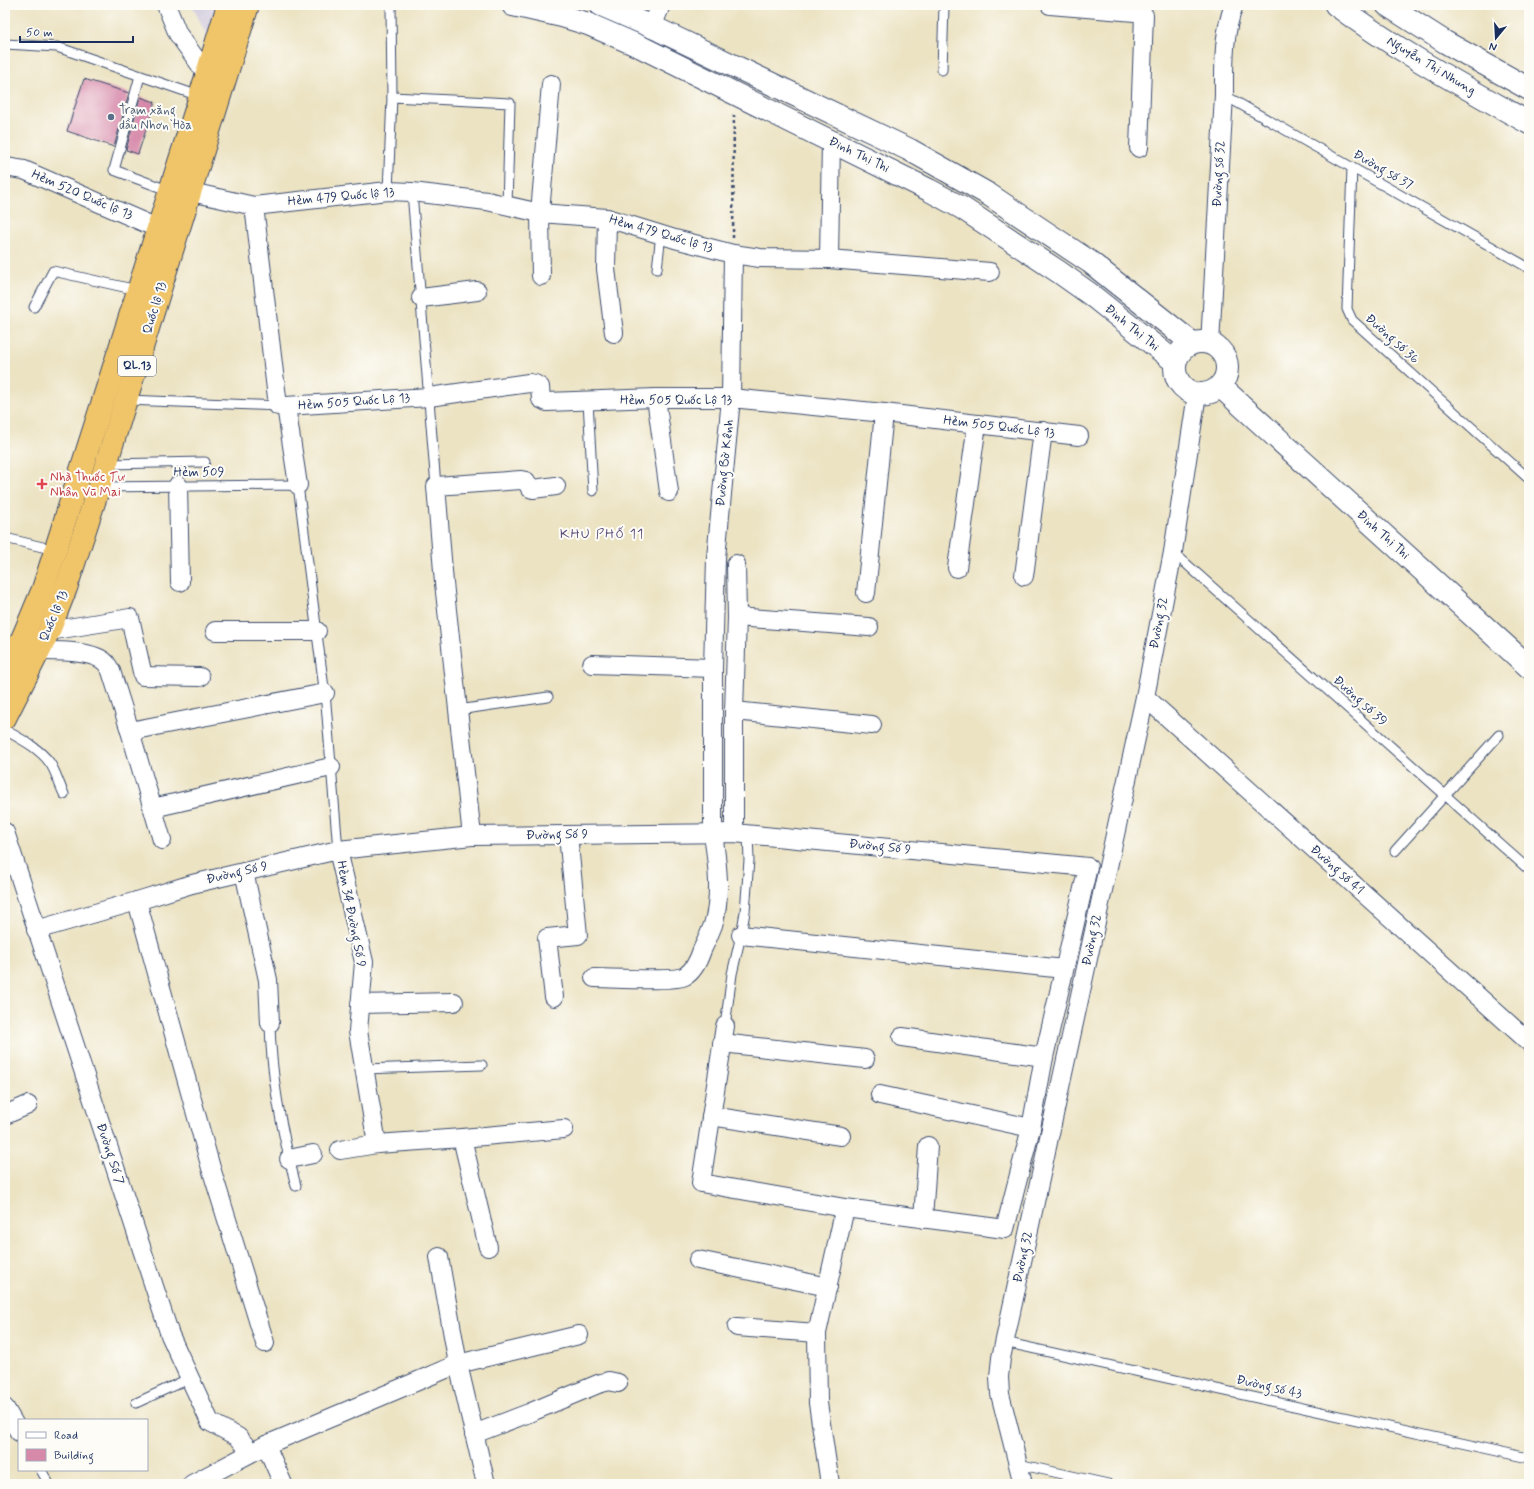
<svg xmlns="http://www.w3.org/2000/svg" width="1534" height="1489" viewBox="0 0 1534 1489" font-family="Mynerve,sans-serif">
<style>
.industrial{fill:#c8c0d8}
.building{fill:#d789aa}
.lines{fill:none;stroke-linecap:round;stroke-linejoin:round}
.service-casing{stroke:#3a4a6d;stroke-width:11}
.minor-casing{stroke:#3a4a6d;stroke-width:20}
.tertiary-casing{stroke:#3a4a6d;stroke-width:24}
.trunk-casing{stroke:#3a4a6d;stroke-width:24}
.path{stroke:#3a4a6d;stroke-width:2.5;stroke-dasharray:3 3;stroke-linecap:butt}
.service{stroke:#fff;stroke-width:9}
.minor{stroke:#fff;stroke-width:18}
.tertiary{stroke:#fff;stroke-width:22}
.trunk{stroke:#f0c469;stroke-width:22}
.service-dot{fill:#5c6f8a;stroke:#fdfcf7;stroke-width:1.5}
.health-dot{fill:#e0444e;stroke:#fdfcf7;stroke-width:1.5}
.labels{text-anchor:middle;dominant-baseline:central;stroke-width:4;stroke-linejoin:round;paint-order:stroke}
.shield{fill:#fdfcf7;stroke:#5f6c8c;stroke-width:1}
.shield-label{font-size:12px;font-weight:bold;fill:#1b2f5e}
.street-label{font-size:13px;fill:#1b2f5e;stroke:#fdfcf7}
.service-label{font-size:13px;fill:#4e5e75;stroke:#fdfcf7;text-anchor:start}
.health-label{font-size:13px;fill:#be3a42;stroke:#fdfcf7;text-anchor:start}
.neighbourhood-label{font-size:14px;letter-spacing:1px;fill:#5d4e79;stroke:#fdfcf7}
</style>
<rect width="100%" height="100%" fill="#fdfcf7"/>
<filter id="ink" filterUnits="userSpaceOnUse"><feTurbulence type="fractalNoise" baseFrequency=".025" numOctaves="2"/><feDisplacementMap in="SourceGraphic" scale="8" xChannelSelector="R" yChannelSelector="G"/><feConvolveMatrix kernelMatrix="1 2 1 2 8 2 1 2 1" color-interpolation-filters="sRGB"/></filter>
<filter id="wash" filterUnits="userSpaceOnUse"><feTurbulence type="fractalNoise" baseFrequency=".012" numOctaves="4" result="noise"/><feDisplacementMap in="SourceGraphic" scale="16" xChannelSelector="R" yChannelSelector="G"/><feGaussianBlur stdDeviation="0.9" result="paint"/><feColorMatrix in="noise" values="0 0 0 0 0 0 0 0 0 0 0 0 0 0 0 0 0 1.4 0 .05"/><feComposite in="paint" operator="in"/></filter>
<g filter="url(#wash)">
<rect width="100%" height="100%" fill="#ece3c3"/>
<path class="industrial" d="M192 5H218L208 37 205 32Z"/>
<g id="blocks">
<g class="building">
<path d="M84 79 129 93 114 147 67 131Z"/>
<path d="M140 97 155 102 138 154 126 150Z"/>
</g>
</g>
</g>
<g filter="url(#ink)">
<use href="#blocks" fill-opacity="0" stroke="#3a4a6d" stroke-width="1"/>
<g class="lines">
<defs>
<g id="service">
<path d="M391 5 392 97"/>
<path d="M5 44 57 47 199 96"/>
<path d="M942 70 944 5"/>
<path d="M140 76 114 170 170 191"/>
<path d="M1224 95 1529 268"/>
<path d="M1352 168 1347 309 1352 320 1529 479"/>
<path d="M388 191 392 97 510 103 507 206"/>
<path d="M412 192 436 486"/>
<path d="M657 269 661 234"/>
<path d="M34 307 53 271 137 290"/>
<path d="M126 400 281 406"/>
<path d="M588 401 593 491"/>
<path d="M107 464 205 462"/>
<path d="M99 487 298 485 326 704 338 850"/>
<path d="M5 538 55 550"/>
<path d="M1173 552 1529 870"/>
<path d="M458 710 548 697"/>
<path d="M5 730C21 739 39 748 50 763 56 772 59 784 64 794"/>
<path d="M1395 851 1499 735"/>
<path d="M270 1023C271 1078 282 1133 296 1186"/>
<path d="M725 1026 732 974 741 935 745 912 749 860 748 834"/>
<path d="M364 1069 482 1065"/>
<path d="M1004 1342 1529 1458"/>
<path d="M136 1403 190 1378"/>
<path d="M1018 1464 1108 1484"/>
<path d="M41 1470 49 1484"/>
</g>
<g id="minor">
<path d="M166 5 178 34 206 73"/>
<path d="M1050 5 1135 12 1142 13 1144 15 1139 148"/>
<path d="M652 27 661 5"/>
<path d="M5 167 24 170 157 228"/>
<path d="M191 192 254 206 388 191 412 192 487 201 540 213 607 218 675 239 733 254 760 258 829 259 990 272"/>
<path d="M254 206 278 406"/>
<path d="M607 218 606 269 614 333"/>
<path d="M829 259 831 141"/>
<path d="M541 276 540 213 551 84"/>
<path d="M421 298 477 291"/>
<path d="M1210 344 1224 95C1224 65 1223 33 1234 5"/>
<path d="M656 398 669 492"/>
<path d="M178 485 180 582"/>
<path d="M298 485 286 406 429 397 529 383 535 384 540 387 541 399 547 402 656 398H731L884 413 1079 436"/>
<path d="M736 564 737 617"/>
<path d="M957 568 977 424"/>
<path d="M1024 576 1043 431"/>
<path d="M866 593 884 413"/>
<path d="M49 631 130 618 143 676 200 677"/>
<path d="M215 631H317"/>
<path d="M39 651C56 651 94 650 106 663 108 666 110 669 111 671L130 731 162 840"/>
<path d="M592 664 713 668"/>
<path d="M1145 697 1529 1042"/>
<path d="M734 711 872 725"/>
<path d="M130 731 325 693"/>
<path d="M153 808 331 767"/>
<path d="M5 832 170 1335 210 1422 238 1437 251 1452"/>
<path d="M734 833V711L737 617 869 627"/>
<path d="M472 836 444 583 436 486 521 480 526 481 530 488 533 489 556 486"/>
<path d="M338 850 364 962 358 1031 377 1144"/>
<path d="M244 872 268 980 270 1023"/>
<path d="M137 901 211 1168 265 1343"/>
<path d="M36 930 137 901 192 884 338 850 472 836 734 833 1088 867 1044 1057 1031 1128 1005 1229 845 1208 701 1183 725 1026"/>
<path d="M741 935 1064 969"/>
<path d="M594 978C610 978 675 982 685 976 694 971 699 959 702 950 706 942 710 933 713 925 722 896 717 862 713 833V668L716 558 731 398 733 254"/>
<path d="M554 997 547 938 578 935 568 835"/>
<path d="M360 1004 454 1002"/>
<path d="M902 1037 1044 1057"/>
<path d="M722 1043 865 1059"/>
<path d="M880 1095 1031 1128"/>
<path d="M5 1115 28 1105"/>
<path d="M711 1116 841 1136"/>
<path d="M462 1138 488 1247"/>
<path d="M340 1150 377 1144 462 1138 564 1129"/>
<path d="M289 1159 313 1154"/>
<path d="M923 1219 928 1146"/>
<path d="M439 1257 458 1364 486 1484"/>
<path d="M698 1260 828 1287"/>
<path d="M737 1327 817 1333"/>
<path d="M5 1408 19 1432"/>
<path d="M474 1434 529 1413 598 1384 609 1381 618 1383"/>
<path d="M266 1445 283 1484"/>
<path d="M192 1484 266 1445 458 1364 579 1335"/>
<path d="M830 1484 818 1403 817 1333 845 1208"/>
<path d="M1023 1484 1000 1394 999 1377 1001 1358 1145 697 1173 552 1197 394"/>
</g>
<g id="tertiary">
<path d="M513 5 562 16 588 24 641 47 929 190 962 208 1059 272 1090 294 1175 362"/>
<path d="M601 5 659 30 910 150 988 194 1090 262 1192 343"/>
<path d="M1336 5C1396 50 1463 86 1529 123"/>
<path d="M1387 5 1445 42 1529 89"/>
<circle cx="1201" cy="368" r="26"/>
<path d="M1220 386 1529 667"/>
</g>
<g id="trunk">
<path d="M5 673 14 658 43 589 197 106 228 5"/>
<path d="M5 718 49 631 66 588 99 487 248 5"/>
</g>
</defs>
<use href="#service" class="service-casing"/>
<use href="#minor" class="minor-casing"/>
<use href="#tertiary" class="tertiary-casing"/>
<use href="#trunk" class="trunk-casing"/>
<path class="path" d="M733 238 734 113"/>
<use href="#service" class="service"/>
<use href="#minor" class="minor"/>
<use href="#tertiary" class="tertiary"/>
<use href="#trunk" class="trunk"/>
</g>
</g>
<circle class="service-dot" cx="111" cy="117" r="4"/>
<path class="health-dot" d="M40 478h4v4h4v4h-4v4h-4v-4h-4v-4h4z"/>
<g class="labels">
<rect class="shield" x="118" y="356" width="38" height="20" rx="3"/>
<g class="shield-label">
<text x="137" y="366">QL.13</text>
</g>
<g class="street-label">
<text transform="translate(1431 66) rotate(31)">Nguyễn Thị Nhung</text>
<text transform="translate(859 155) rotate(26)">Đinh Thị Thi</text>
<text transform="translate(1383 170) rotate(30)">Đường số 37</text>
<text transform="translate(1219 174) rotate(-87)">Đường số 32</text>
<text transform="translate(82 195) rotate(23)">Hẻm 520 Quốc lộ 13</text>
<text transform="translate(341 197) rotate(-5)">Hẻm 479 Quốc lộ 13</text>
<text transform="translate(661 234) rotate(16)">Hẻm 479 Quốc lộ 13</text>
<text transform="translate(155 308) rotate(-73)">Quốc lộ 13</text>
<text transform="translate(1132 328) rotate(39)">Đinh Thị Thi</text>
<text transform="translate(1392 339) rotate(42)">Đường số 36</text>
<text x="676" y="400">Hẻm 505 Quốc Lộ 13</text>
<text transform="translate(354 402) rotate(-4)">Hẻm 505 Quốc Lộ 13</text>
<text transform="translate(999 427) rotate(7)">Hẻm 505 Quốc Lộ 13</text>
<text transform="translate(725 463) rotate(-84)">Đường Bờ Kênh</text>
<text x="199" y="472">Hẻm 509</text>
<text transform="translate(1383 535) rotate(42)">Đinh Thị Thi</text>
<text transform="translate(54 616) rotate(-67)">Quốc lộ 13</text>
<text transform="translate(1159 623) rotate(-79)">Đường 32</text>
<text transform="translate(1360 701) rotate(42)">Đường số 39</text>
<text transform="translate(557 835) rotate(-1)">Đường Số 9</text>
<text transform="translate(880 847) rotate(6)">Đường Số 9</text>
<text transform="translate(1337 870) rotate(42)">Đường số 41</text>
<text transform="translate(237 873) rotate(-13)">Đường Số 9</text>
<text transform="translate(351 914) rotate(79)">Hẻm 34 Đường Số 9</text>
<text transform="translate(1092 940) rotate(-78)">Đường 32</text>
<text transform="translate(110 1154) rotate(72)">Đường Số 7</text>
<text transform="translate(1023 1257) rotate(-78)">Đường 32</text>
<text transform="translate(1269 1387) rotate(13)">Đường số 43</text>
</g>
<g class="service-label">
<text x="119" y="110">Trạm xăng<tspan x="119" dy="15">dầu Nhơn Hòa</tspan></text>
</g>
<g class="health-label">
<text x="50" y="477">Nhà Thuốc Tư<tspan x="50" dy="15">Nhân Vū Mai</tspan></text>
</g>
<g class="neighbourhood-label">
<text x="602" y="534">KHU PHỐ 11</text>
</g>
</g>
<rect width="1534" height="1489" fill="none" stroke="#fdfcf7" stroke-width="20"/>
<rect x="18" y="1419" width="130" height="52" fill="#fdfcf7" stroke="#a3aaba"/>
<rect x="26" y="1432" width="20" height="6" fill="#ffffff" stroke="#a3aaba"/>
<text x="54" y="1439" font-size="12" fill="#1b2f5e">Road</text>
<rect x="26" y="1449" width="20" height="12" fill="#d789aa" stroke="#a3aaba"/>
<text x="54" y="1459" font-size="12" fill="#1b2f5e">Building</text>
<g transform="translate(1496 38) rotate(198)" stroke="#fdfcf7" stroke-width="3" paint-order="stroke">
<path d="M0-3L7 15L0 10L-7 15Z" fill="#1b2f5e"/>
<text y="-6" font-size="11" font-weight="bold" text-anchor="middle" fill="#1b2f5e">N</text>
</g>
<path d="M20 36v6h113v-6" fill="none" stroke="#1b2f5e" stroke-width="2"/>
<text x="26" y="36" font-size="12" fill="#1b2f5e" stroke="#fdfcf7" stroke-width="3" paint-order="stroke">50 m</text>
</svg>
